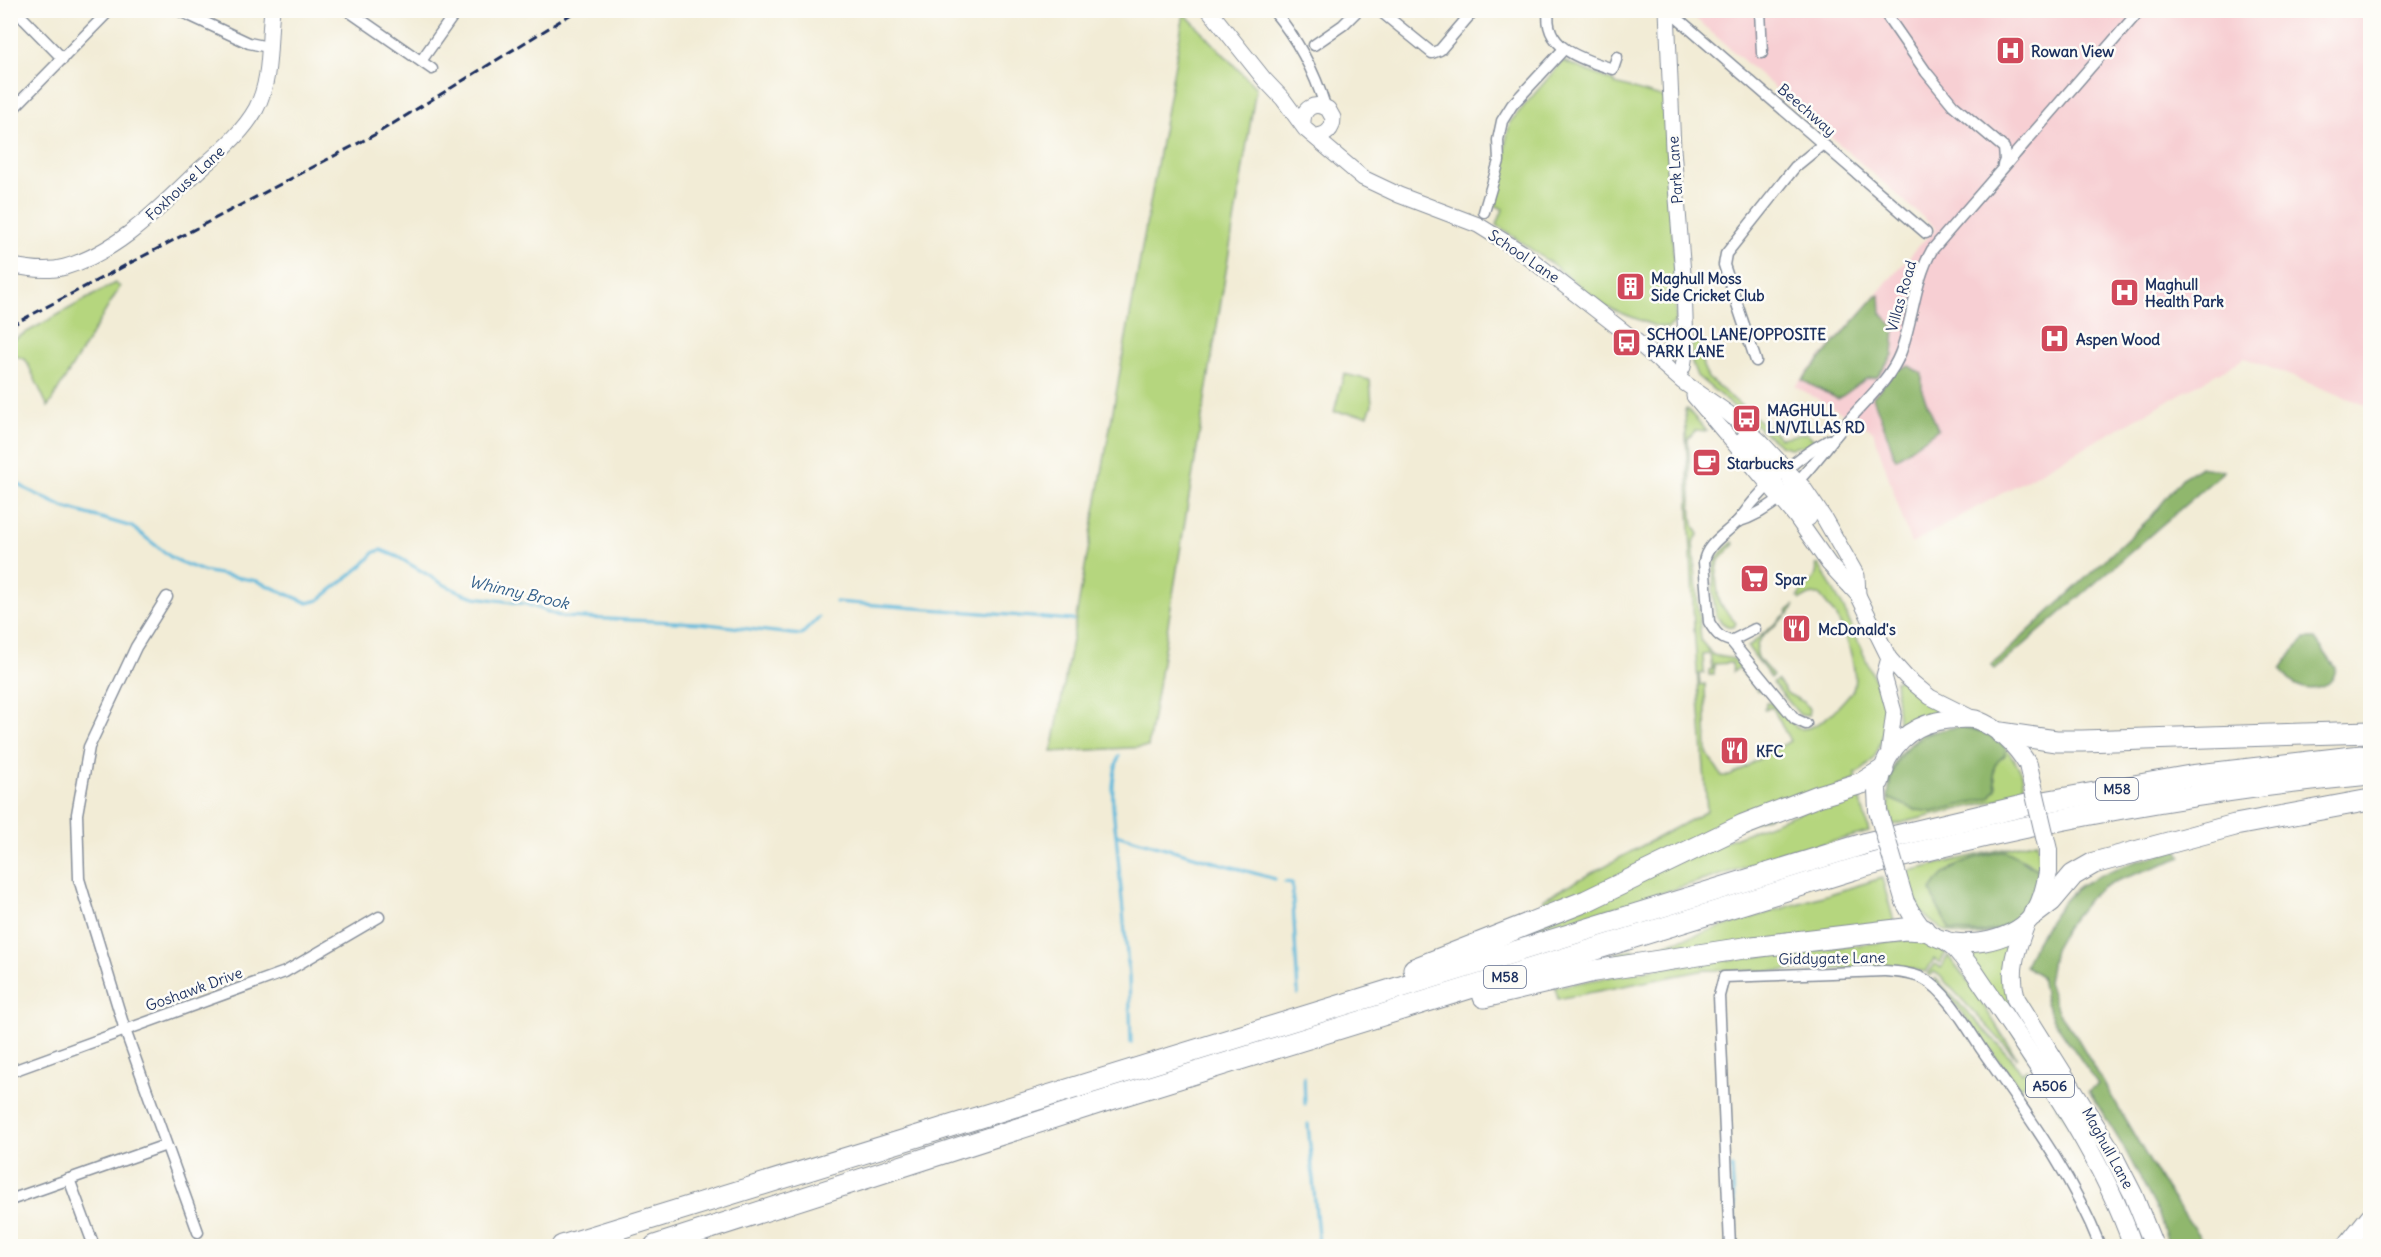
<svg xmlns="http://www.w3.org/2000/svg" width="2381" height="1257" viewBox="0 0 2381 1257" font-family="Delius,sans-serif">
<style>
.built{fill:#f7cfd3}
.green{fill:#b5d67e;stroke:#68826e;stroke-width:1.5}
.forest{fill:#90b76d;stroke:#567366;stroke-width:1.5}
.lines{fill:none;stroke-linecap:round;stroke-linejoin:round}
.stream{stroke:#5db8db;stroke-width:3}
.street-casing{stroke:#868e9a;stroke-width:13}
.secondary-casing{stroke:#868e9a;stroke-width:17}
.primary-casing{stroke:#868e9a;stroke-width:20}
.highway-casing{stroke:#868e9a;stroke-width:23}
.street{stroke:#fff;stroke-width:10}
.secondary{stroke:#fff;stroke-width:15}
.primary{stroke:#fff;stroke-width:18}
.highway{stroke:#fff;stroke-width:21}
.rail{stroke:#1b2f5e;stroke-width:3;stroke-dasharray:9 4.5;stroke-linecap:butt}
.primary-bridge-casing{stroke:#868e9a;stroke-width:20;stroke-linecap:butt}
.primary-bridge{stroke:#fff;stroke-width:18}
.labels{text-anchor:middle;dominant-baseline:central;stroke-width:5;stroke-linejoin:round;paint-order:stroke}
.shield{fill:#fdfcf7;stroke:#5f6c8c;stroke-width:1.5}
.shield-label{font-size:14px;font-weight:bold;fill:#1b2f5e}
.poi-label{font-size:15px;font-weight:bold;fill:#1b2f5e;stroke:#fdfcf7;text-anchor:start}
.street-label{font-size:15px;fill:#1b2f5e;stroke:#fdfcf7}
.water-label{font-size:16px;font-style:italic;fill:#325f8a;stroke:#fdfcf7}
</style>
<rect width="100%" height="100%" fill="#fdfcf7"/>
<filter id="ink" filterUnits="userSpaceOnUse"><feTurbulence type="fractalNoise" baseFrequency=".0167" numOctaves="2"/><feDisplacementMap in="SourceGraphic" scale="12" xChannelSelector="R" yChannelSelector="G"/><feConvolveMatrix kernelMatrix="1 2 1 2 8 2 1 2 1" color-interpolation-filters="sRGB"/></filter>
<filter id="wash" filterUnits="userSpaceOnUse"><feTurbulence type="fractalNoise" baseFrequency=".008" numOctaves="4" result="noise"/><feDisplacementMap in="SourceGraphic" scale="24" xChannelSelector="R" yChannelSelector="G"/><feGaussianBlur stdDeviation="1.35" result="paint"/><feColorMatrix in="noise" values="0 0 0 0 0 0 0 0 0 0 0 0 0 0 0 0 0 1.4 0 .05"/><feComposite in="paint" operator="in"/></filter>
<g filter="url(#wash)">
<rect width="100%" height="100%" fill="#f2ecd6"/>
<path class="built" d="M2354 10 2370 20V407L2245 358 1911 544 1873 431 1795 386 1935 228 1687 11Z"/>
<g class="green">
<path d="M1184 13 1256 88 1148 747 1052 752Z"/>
<path d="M1563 61 1615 82V84L1665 98 1675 279 1669 282 1670 291 1675 295 1676 321 1668 328 1655 326 1606 307 1556 267 1497 225 1503 209 1495 205 1505 172 1506 141 1510 122Z"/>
<path d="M115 283 120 287 48 407 26 360 11 354V341Z"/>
<path d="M1698 338 1703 366 1708 378 1780 438 1807 433 1815 441 1805 448 1802 446 1790 448 1780 445 1697 376 1692 363V339Z"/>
<path d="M1344 374 1370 380 1372 405 1368 415 1334 412Z"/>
<path d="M1687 409 1707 431 1696 430 1688 439 1692 517 1693 524 1699 534 1693 542 1701 641 1713 655 1734 659 1760 690 1758 691 1739 668 1733 672 1732 663 1714 664V675H1709V670L1712 669 1710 654 1703 655 1704 673 1699 674 1700 685 1705 684 1707 753 1722 776H1730L1790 741 1772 707 1765 710 1766 703H1774L1797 728C1817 734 1841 704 1853 690 1859 674 1847 636 1839 622 1834 613 1826 603 1819 595H1809L1800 600 1798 597C1803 584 1820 582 1816 565H1819L1843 607 1881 694C1888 721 1884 761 1855 774L1857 779 1549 908 1543 899 1707 811 1694 627 1685 410Z"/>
<path d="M1733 542 1734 544 1719 560 1716 577 1719 603 1736 623 1734 627C1728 627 1722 624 1718 618 1712 609 1712 570 1716 560 1720 552 1726 548 1733 542Z"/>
<path d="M1795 605C1786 624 1748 635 1758 657 1761 663 1769 670 1773 676L1771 678 1748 647 1784 616 1789 614 1787 611Z"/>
<path d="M1902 679 1946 711 1899 733 1895 681Z"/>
<path d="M1777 680 1788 694 1804 702 1809 709 1808 716 1800 715 1773 683Z"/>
<path d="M1973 726 2001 739 2021 771 2027 793 1892 825 1888 798 1916 810 1989 798 1996 789C1995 771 1988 768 2005 755L1891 774 1889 784H1886L1898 755 1922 733Z"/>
<path d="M1858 790 1869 832 1801 850 1484 948 1687 856Z"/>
<path d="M2037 841 2040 870C2033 868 2030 863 2024 860 2000 848 1975 857 1952 867L1936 904 1950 930C1987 939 2011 928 2033 898 2022 928 1978 943 1948 932 1936 927 1927 918 1918 909L1920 907 1913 896 1905 872Z"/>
<path d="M1882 878 1895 925 1553 974 1633 949 1636 953Z"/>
<path d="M1900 940H1920L1946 953 1940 963 1934 959 1926 972 1899 967 1770 971 1705 970 1558 999 1555 987 1659 968Z"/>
<path d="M2012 940 2006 968 2104 1150 2148 1246H2139L1966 950Z"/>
<path d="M1948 956 1970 984 2017 1058 1939 975 1934 972 1930 976 1928 974 1935 964 1941 968Z"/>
<path d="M1935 978 2014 1061 2021 1072 2026 1069 2033 1077 2020 1089 1949 996 1934 980Z"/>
</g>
<g class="forest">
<path d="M1877 295H1880L1881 313 1895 328 1893 355 1877 377 1866 379 1838 399 1802 380Z"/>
<path d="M1909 366 1922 374V391L1938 429 1896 459 1873 397 1897 369Z"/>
<path d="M2200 467 2224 471 1995 670 1991 666 2151 517 2183 477Z"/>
<path d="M2305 639H2315L2336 668C2333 691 2306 694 2290 681 2287 678 2284 673 2281 669L2293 651Z"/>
<path d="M1960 727 1984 732 2006 748 2005 755C1988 768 1995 771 1996 789L1989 798 1933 812 1916 810 1888 798C1891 751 1915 731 1960 727Z"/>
<path d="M2178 849 2182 857 2111 883 2094 893 2067 926 2054 949 2048 982 2058 1012 2078 1039 2161 1181 2206 1246H2169L2158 1212 2124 1148 2089 1091 2098 1084 2052 1018 2045 1000 2041 976 2025 966C2033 944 2062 896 2083 884 2112 867 2146 859 2178 849Z"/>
<path d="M2005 851C2019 855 2027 867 2040 870 2038 879 2036 889 2033 898 2019 930 1981 937 1950 930L1936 904 1931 890C1948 862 1975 857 2005 851Z"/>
</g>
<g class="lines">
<g class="stream">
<path d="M10 478 26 489 63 507 132 527 172 558 185 564 203 571 257 581 308 603 319 600 363 565 375 552 381 550 398 557 443 584 462 593 475 597 526 604 562 617 699 623 801 635 819 617"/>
<path d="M836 602 1073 620"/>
<path d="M1116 834C1112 806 1110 782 1119 756"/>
<path d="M1285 882 1292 883 1298 994"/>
<path d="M1131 1043 1129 977 1116 834 1275 879"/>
<path d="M1304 1077 1305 1104"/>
<path d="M1308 1124 1319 1246"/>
<path d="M1732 1167 1736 1246"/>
</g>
</g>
</g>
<g filter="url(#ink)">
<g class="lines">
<defs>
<g id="street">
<path d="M15 10 63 59"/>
<path d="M178 10 249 43 268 47"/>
<path d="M347 10 432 69"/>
<path d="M1273 10C1298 40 1314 70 1325 106"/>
<path d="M1379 10 1432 53 1440 50 1474 10"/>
<path d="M1549 10C1542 49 1585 60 1613 69L1617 57"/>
<path d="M1668 10 1926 233"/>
<path d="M1760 10 1762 53"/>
<path d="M1883 10 1926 72 1953 105 2004 148 2005 160 2003 165"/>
<path d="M1314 45 1343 25 1358 10"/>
<path d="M421 61 457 10"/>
<path d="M10 112 110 10"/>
<path d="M1484 212 1499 161 1498 140 1502 121 1512 105 1564 49"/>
<path d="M1756 361 1724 265 1726 254 1795 167 1823 144"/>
<path d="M1737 522C1788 507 1816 457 1850 419 1867 399 1890 379 1900 354 1913 321 1914 281 1932 250L2140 10"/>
<path d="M167 597 136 647 89 747 77 814 79 879 125 1030 198 1232"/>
<path d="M1731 641 1755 629"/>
<path d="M1806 724 1795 719 1731 641C1719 638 1715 632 1709 622L1704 562C1706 545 1724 535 1736 523 1742 517 1747 509 1753 502 1774 478 1801 455 1829 440"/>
<path d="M10 1072 285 972 379 917"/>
<path d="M69 1179 94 1246"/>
<path d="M10 1200 166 1145"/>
<path d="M1730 1246 1719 996 1724 977 1884 971C1897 972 1912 973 1924 979 1947 991 1968 1029 1982 1050 2026 1113 2072 1174 2100 1246"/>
</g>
<g id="secondary">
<path d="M1209 10 1264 79 1283 99 1305 129 1363 178 1399 195 1478 225 1523 253 1636 341 1683 382 1728 413 1761 442 1803 487 1824 518 1857 576 1858 595"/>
<path d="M1667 10 1673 149 1684 286 1686 347 1683 367 1678 377"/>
<path d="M1303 124C1302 108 1314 101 1328 109L1333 118C1333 130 1326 136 1315 136"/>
<path d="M10 265C27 269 48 272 65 267 118 252 158 209 197 172 218 153 242 134 256 109 272 79 268 43 272 10"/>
<path d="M1661 363 1684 330"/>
<path d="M1694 396 1796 517 1829 564 1858 595 1889 658 1906 677 1930 697 1974 719"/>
<path d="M1743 439 1770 466 1778 490"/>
<path d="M1788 472 1796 501 1809 518"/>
<path d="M1888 757 1894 712 1884 676 1889 658"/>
</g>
<g id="primary">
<path d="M1880 782C1882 773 1884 763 1889 756 1904 730 1930 719 1959 719 1965 719 1972 718 1977 720 2000 729 2016 745 2028 765"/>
<path d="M1905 902C1910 911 1915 921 1923 929 1950 952 2002 945 2027 922 2040 910 2045 889 2048 872"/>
<path d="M2026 923C2016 949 2008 970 2016 999L2109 1147 2133 1194 2154 1246"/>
<path d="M1945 940 1955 948 1973 970C2032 1058 2098 1145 2133 1246"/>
<path d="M2346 1246 2370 1216"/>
</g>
<g id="highway">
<path d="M2001 733 2056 741H2082L2370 732"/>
<path d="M2034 914 2051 901 2073 875 2094 863 2235 825 2370 800"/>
<path d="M1414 969 1586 901 1743 825 1818 796 1862 783 1883 770"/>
<path d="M1484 997 1594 971 1744 948 1905 929 1924 930"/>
<path d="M562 1246 1867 843 2027 805 2190 776 2370 755"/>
<path d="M655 1246 1098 1103 1854 869C2024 823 2196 790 2370 774"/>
</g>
</defs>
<use href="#street" class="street-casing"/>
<use href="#secondary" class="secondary-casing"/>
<use href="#primary" class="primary-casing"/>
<use href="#highway" class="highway-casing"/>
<use href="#street" class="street"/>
<use href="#secondary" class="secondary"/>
<use href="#primary" class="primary"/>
<use href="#highway" class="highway"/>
<path class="rail" d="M10 326 376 134 578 10"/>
<defs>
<g id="primary-bridge">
<path d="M2028 765 2048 850V872"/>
<path d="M1877 790 1878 811 1905 902"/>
</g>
</defs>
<use href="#primary-bridge" class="primary-bridge-casing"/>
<use href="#primary-bridge" class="primary-bridge"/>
</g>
</g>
<defs>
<symbol id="hospital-square" viewBox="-11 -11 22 22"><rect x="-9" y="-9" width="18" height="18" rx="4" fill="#d1495b" stroke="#fdfcf7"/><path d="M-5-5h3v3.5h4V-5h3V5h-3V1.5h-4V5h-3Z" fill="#fff"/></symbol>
<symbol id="building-square" viewBox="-11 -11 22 22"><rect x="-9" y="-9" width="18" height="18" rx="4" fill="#d1495b" stroke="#fdfcf7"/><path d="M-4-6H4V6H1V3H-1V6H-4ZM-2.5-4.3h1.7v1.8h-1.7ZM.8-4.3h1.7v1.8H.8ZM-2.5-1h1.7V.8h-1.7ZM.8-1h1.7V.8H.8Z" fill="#fff"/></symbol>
<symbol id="bus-square" viewBox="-11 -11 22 22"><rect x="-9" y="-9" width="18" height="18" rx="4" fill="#d1495b" stroke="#fdfcf7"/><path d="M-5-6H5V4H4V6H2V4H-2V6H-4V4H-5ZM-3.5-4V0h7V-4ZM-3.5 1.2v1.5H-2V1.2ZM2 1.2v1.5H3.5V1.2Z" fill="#fff"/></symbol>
<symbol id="cafe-square" viewBox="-11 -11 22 22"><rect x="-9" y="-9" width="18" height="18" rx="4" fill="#d1495b" stroke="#fdfcf7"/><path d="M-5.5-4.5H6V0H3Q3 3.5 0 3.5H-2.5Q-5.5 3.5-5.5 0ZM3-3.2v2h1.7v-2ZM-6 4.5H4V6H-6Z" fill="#fff"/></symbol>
<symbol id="supermarket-square" viewBox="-11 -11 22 22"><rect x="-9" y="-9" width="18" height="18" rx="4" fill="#d1495b" stroke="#fdfcf7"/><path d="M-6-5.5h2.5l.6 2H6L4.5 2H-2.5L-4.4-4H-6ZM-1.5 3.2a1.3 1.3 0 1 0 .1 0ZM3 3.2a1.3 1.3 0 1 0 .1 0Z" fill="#fff"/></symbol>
<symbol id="restaurant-square" viewBox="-11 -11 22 22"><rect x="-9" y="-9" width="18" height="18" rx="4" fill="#d1495b" stroke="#fdfcf7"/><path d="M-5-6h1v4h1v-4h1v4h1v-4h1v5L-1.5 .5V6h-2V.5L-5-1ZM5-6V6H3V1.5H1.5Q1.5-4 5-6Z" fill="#fff"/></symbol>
</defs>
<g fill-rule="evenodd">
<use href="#hospital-square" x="1994" y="34" width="33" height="33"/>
<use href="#building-square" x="1614" y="270" width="33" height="33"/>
<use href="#hospital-square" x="2108" y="276" width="33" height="33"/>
<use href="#hospital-square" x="2038" y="322" width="33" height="33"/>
<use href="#bus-square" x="1610" y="326" width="33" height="33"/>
<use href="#bus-square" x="1730" y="402" width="33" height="33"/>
<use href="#cafe-square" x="1690" y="446" width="33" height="33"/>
<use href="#supermarket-square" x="1738" y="562" width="33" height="33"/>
<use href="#restaurant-square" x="1780" y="612" width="33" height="33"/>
<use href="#restaurant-square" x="1718" y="734" width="33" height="33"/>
</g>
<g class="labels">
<g class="shield">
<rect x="2096" y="778" width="42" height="22" rx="4.5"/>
<rect x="1484" y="966" width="42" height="22" rx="4.5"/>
<rect x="2026" y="1075" width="48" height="22" rx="4.5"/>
</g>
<g class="shield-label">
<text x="2117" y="789">M58</text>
<text x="1505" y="977">M58</text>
<text x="2050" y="1086">A506</text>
</g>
<g class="poi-label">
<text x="2031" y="51">Rowan View</text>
<text x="1651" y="278">Maghull Moss<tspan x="1651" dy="17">Side Cricket Club</tspan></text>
<text x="2145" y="284">Maghull<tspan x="2145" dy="17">Health Park</tspan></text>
<text x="1647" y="334">SCHOOL LANE/OPPOSITE<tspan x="1647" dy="17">PARK LANE</tspan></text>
<text x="2076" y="339">Aspen Wood</text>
<text x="1767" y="410">MAGHULL<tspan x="1767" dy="17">LN/VILLAS RD</tspan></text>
<text x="1727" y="463">Starbucks</text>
<text x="1775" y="579">Spar</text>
<text x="1818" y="629">McDonald's</text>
<text x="1756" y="751">KFC</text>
</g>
<g class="street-label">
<text transform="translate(1807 110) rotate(41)">Beechway</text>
<text transform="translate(1675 170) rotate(-94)">Park Lane</text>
<text transform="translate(185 183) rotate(-43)">Foxhouse Lane</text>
<text transform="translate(1524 256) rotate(34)">School Lane</text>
<text transform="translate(1901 296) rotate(-74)">Villas Road</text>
<text transform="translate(1832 958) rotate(-1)">Giddygate Lane</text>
<text transform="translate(194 989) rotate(-20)">Goshawk Drive</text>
<text transform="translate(2108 1148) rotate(61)">Maghull Lane</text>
</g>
<g class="water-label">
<text transform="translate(519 592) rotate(13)">Whinny Brook</text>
</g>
</g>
<rect width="2381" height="1257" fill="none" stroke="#fdfcf7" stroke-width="36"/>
</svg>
